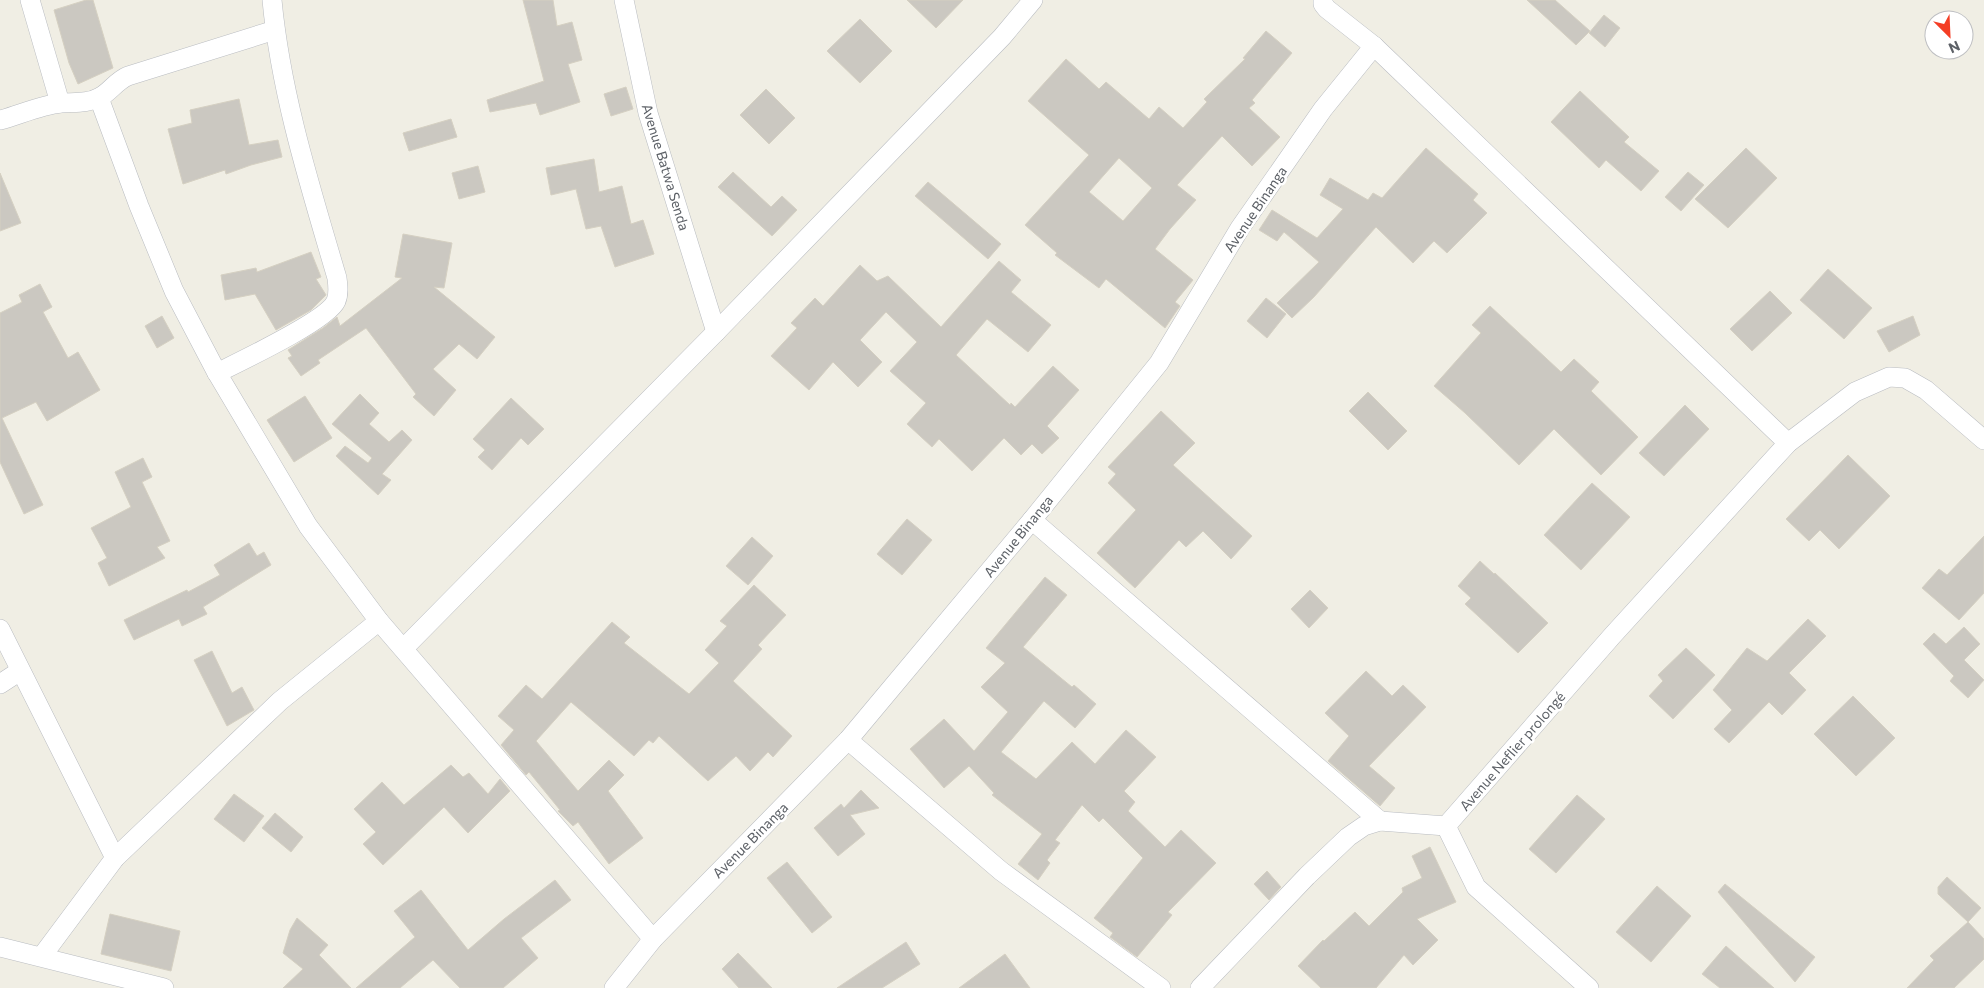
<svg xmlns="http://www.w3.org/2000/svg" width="1984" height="988" viewBox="0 0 1984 988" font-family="Commissioner,sans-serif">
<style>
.building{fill:#cbc8c1;stroke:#d5d0c2;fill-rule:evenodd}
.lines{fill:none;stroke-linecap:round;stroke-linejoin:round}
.minor-casing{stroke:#b9bcc1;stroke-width:20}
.minor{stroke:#fff;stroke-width:19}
.labels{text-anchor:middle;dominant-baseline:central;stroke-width:5;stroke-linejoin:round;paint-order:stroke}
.street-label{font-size:14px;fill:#5c6066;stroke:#fff}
</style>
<rect width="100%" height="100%" fill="#f0eee4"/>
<g class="building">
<path d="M86 0H93L113 68 78 84 69 63 54 10Z"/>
<path d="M523 0H553L557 26 572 22 582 60 568 64 580 102 540 115 536 103 490 112 487 100 544 81Z"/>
<path d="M907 0H963L936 28Z"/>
<path d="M1527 0H1555L1590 31 1576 45Z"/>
<path d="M1604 15 1620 28 1605 47 1589 33Z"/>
<path d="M860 19 892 51 860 83 827 51Z"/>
<path d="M1266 31 1292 53 1252 100 1255 103 1249 108 1280 137 1252 166 1222 136 1177 185 1196 200 1170 229 1155 249 1193 280 1175 302 1180 306 1165 328 1106 279 1099 288 1055 255 1057 253 1025 225 1089 155 1028 101 1066 59 1099 89 1106 82 1149 119 1159 107 1183 128 1207 102 1204 99 1245 59 1243 58ZM1119 158 1152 188 1123 221 1089 192Z"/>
<path d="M626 87 633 109 611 116 604 94Z"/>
<path d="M766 89 795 118 769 144 740 115Z"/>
<path d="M1580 91 1629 137 1624 142 1659 171 1641 191 1606 160 1599 168 1551 122Z"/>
<path d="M239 99 249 145 278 140 282 157 251 165 226 174 225 170 183 184 168 129 192 123 190 110Z"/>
<path d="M451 119 457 137 409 151 403 133Z"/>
<path d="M1426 148 1478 194 1473 200 1487 213 1447 253 1434 241 1413 263 1376 227 1314 297 1292 318 1277 303 1319 262 1284 232 1277 241 1259 230 1272 210 1317 238 1343 209 1320 195 1330 178 1368 200 1373 193 1382 198Z"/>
<path d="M1746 148 1777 178 1728 228 1695 199Z"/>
<path d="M594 159 599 192 622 186 631 224 643 220 654 254 615 267 601 226 586 229 576 189 551 195 546 168Z"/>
<path d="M478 166 485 192 459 199 452 173Z"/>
<path d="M733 172 771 207 782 196 797 210 772 236 718 187Z"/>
<path d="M1688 172 1704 185 1681 211 1665 197Z"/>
<path d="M0 173 21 223 0 231Z"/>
<path d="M928 182 1001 244 988 259 915 196Z"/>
<path d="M403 234 452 243 444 288 434 287 495 337 477 359 459 344 433 369 456 390 434 416 413 397 416 394 366 328 318 360 320 363 301 376 288 358 292 356 288 350 323 328 337 317 340 326 402 278 395 277Z"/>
<path d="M311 252 321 277 316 279 326 295 311 310 276 330 255 294 225 300 221 275 256 268 257 272Z"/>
<path d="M999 261 1021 280 1011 292 1051 325 1028 352 987 319 956 355 1010 405 1011 403 1015 407 1053 366 1079 390 1047 426 1059 438 1042 454 1032 444 1021 455 1004 438 972 471 939 439 932 447 907 424 926 403 890 371 917 342 886 312 860 340 882 362 858 387 833 362 809 390 771 356 797 328 791 323 815 298 823 306 860 265 877 281 888 276 941 327Z"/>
<path d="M1828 269 1872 308 1844 339 1800 300Z"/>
<path d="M40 284 52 307 43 312 68 358 78 352 100 390 47 421 36 402 2 418 43 505 24 514 0 462V313L22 302 19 295Z"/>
<path d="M1770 291 1792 313 1752 351 1730 329Z"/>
<path d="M1266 298 1286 314 1267 338 1247 321Z"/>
<path d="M1490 306 1561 372 1574 359 1599 382 1591 391 1638 437 1601 475 1554 429 1519 465 1465 413 1434 386 1481 333 1472 325Z"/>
<path d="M162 316 174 338 157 348 145 326Z"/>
<path d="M1913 316 1920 335 1889 352 1877 331Z"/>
<path d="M1368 392 1407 431 1388 450 1349 411Z"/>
<path d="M360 394 379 413 369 424 389 442 402 430 412 440 382 474 391 480 378 495 336 456 345 446 368 463 372 458 332 424Z"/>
<path d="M305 396 332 438 294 462 267 420Z"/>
<path d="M511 398 544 429 528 445 521 438 492 470 478 457 485 450 473 439Z"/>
<path d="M1685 405 1709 429 1664 476 1639 453Z"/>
<path d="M1161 411 1195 443 1173 465 1252 536 1231 559 1203 531 1186 547 1179 540 1135 588 1097 553 1136 510 1108 483 1116 474 1108 467Z"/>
<path d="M1848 455 1890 496 1839 549 1820 530 1809 541 1786 519Z"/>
<path d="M143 458 152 477 142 482 170 541 157 547 165 558 109 586 98 563 107 558 91 528 131 507 115 472Z"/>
<path d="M1592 483 1630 517 1581 570 1544 535Z"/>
<path d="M907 519 932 540 902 575 877 554Z"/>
<path d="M1984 536V593L1959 620 1922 588 1939 569 1947 575Z"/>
<path d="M752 537 773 556 748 585 726 566Z"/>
<path d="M249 543 257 556 264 552 271 565 203 607 207 614 182 626 179 619 134 640 124 620 187 590 188 592 220 575 214 565Z"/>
<path d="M1480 561 1494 574 1495 573 1548 623 1518 653 1465 604 1471 598 1458 586Z"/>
<path d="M1045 577 1067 595 1023 647 1072 687 1074 685 1096 704 1075 728 1044 701 1001 752 1036 779 1072 742 1095 764 1126 730 1156 757 1124 791 1135 802 1128 811 1165 847 1181 830 1216 863 1168 912 1172 915 1137 957 1110 937 1113 933 1094 918 1143 858 1103 818 1099 822 1082 805 1055 840 1060 843 1047 860 1050 863 1038 880 1018 864 1042 834 992 795 994 793 969 766 944 788 910 749 944 719 974 751 1008 712 981 687 1005 663 986 648Z"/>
<path d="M754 585 786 615 758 645 762 649 733 681 792 736 773 757 768 752 750 771 736 756 708 781 659 736 653 743 649 740 634 756 571 702 536 741 578 791 609 760 624 775 608 791 643 838 609 864 578 822 573 826 558 811 560 810 529 772 526 775 501 745 514 730 498 716 526 685 542 699 612 622 630 637 624 643 689 694 719 663 705 650 727 626 720 621Z"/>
<path d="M1310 590 1328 608 1309 628 1291 609Z"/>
<path d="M1808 619 1826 636 1789 673 1806 690 1782 715 1769 702 1729 743 1714 729 1732 710 1713 690 1747 648 1767 661Z"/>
<path d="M1964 627 1980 644 1964 660 1984 680 1968 698 1950 681 1954 676 1923 644 1934 633 1946 644Z"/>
<path d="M1686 648 1715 675 1673 719 1649 696 1663 681 1658 675Z"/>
<path d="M212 651 232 693 242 687 254 710 227 726 194 660Z"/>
<path d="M1366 671 1392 696 1403 685 1426 707 1369 766 1395 788 1380 806 1328 761 1349 736 1325 713Z"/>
<path d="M1853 696 1895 738 1856 776 1814 734Z"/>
<path d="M451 765 463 777 469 773 488 794 500 779 510 791 468 833 444 807 383 865 363 844 376 832 354 809 382 782 404 805Z"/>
<path d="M861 790 879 808 850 815 865 834 838 856 814 828 841 804 844 808Z"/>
<path d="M234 794 264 816 244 842 214 819Z"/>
<path d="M1577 795 1605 819 1556 873 1529 849Z"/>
<path d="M275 813 303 837 291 852 262 828Z"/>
<path d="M1430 847 1456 902 1417 919 1438 940 1413 965 1404 955 1376 988H1321L1298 966 1323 940 1324 941 1355 912 1369 926 1403 892 1402 888 1422 878 1412 856Z"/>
<path d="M787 862 832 917 812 933 767 878Z"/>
<path d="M1267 871 1281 887 1269 900 1254 884Z"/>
<path d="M1947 877 1981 908 1968 922 1938 894V887Z"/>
<path d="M555 880 571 900 521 938 538 958 503 988H460L433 960 400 988H356L415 937 394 911 421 890 468 950 504 919Z"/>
<path d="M1725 884 1815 957 1795 982 1718 892Z"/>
<path d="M1657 886 1691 916 1651 962 1616 932Z"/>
<path d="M110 914 180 931 171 971 101 954Z"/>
<path d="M297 918 328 945 319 955 351 988H283L303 969 283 953 290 930Z"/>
<path d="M1968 922 1984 939V959L1954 988H1907L1934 960 1930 956Z"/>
<path d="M906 942 920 964 882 988H837Z"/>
<path d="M1726 946 1774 988H1720L1702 974Z"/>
<path d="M738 953 772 988H739L722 969Z"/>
<path d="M1005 954 1030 988H959Z"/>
</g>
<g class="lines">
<defs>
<g id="minor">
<path d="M30 0 60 103"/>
<path d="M624 0 648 113 716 332"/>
<path d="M1323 0V4L1327 9 1374 46 1788 443"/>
<path d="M99 98 139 206 174 291 217 373 308 526 379 621 653 939"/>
<path d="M0 120C19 115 41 105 61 103 75 102 87 104 100 97 110 92 116 81 128 76L275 30"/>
<path d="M217 373C239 362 328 320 336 301 339 294 338 286 337 278 310 186 281 95 272 0"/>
<path d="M1032 520 1380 821"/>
<path d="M0 629 115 858"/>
<path d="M404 648 716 332 1002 37 1033 0"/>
<path d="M0 684 20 671"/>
<path d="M848 740 1001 871 1161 988"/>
<path d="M1446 826 1612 636 1788 443 1855 392 1889 377 1905 378 1926 390 1984 440"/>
<path d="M1446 826 1476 887 1589 988"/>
<path d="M0 947 164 988"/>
<path d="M42 956 115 858 280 701 379 621"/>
<path d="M614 988 653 939 848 740 1032 520 1159 363 1240 228 1323 109 1374 46"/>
<path d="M1200 988 1307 876 1348 837 1364 826 1380 821 1446 826"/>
</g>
</defs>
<use href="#minor" class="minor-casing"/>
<use href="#minor" class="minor"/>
</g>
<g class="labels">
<g class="street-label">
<text transform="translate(666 167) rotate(73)">Avenue Batwa Senda</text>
<text transform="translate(1255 209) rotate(-56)">Avenue Binanga</text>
<text transform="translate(1018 536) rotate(-51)">Avenue Binanga</text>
<text transform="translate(1512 751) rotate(-49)">Avenue Neflier prolongé</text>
<text transform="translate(750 840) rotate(-45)">Avenue Binanga</text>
</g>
</g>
<g transform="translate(1949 35) rotate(156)"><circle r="24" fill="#ffffff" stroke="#bebfc2"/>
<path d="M0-4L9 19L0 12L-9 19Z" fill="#f43e25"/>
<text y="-8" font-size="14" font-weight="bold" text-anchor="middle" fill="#5c6066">N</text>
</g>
</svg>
